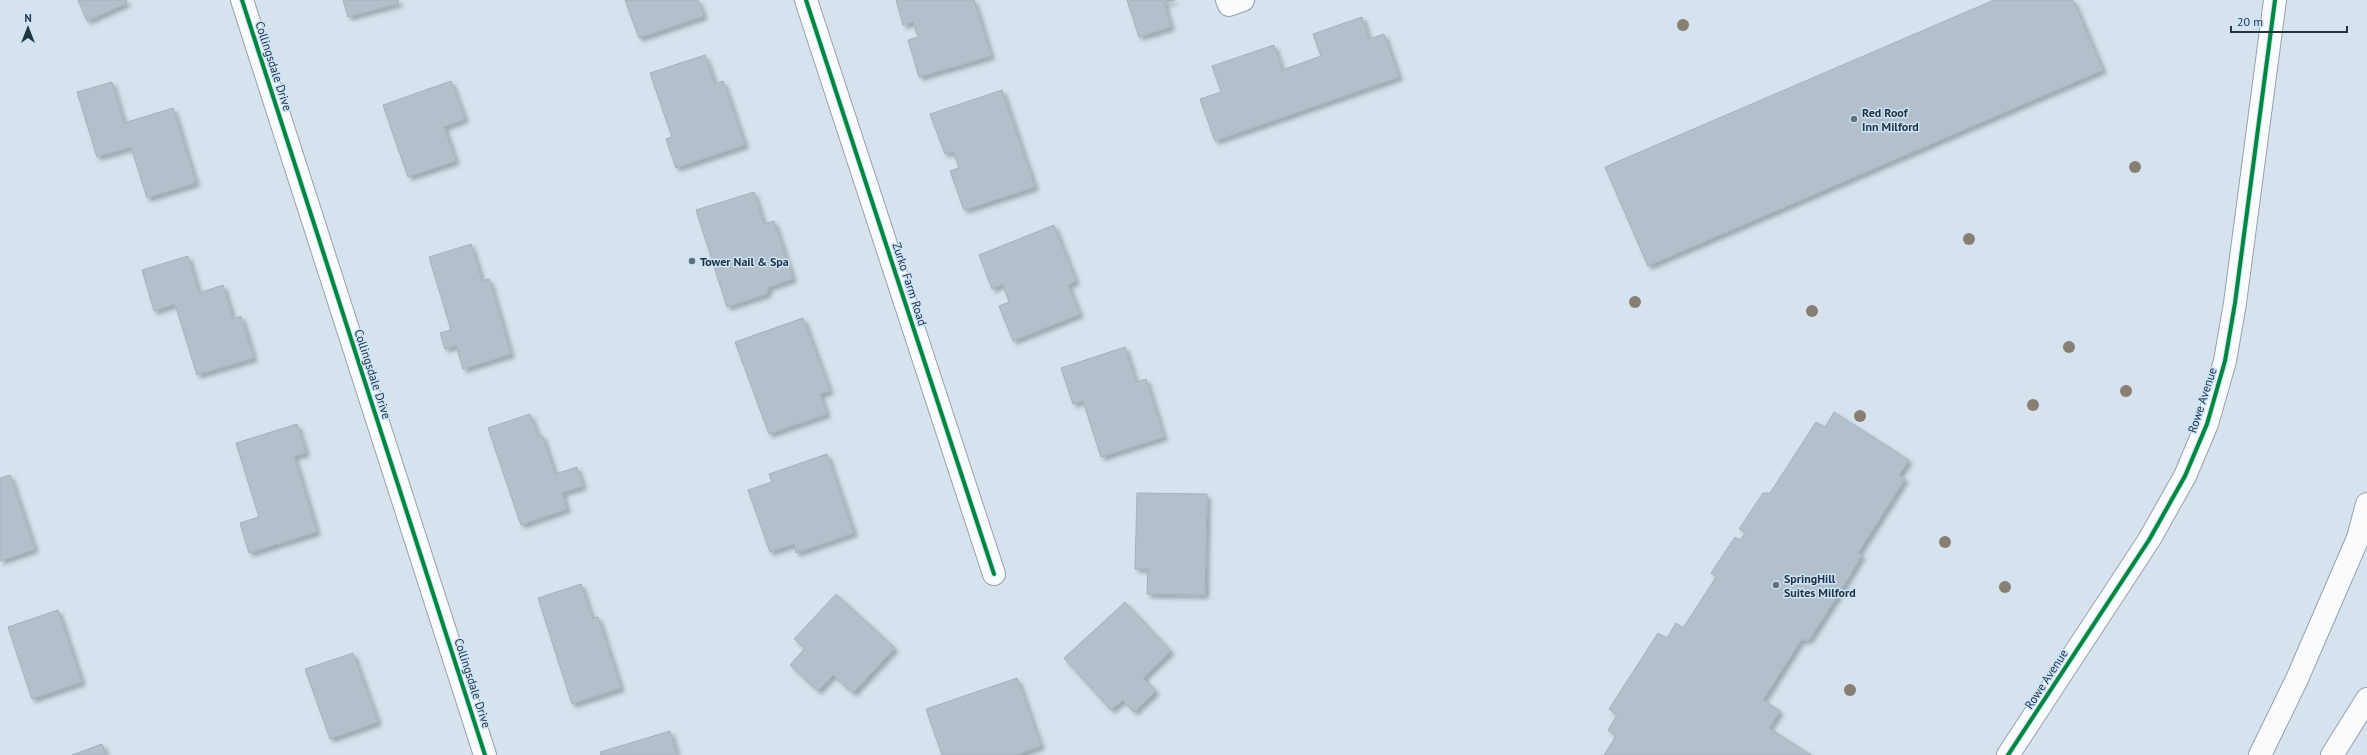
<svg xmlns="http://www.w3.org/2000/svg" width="2367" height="755" viewBox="0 0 2367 755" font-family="'PT Sans',sans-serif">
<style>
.building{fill:#b3c0cb;stroke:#a3b2bc;filter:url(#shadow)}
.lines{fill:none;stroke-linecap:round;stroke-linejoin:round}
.minor-casing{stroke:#95a2ad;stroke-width:24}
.motorway-casing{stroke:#95a2ad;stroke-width:24}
.minor{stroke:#f9fbfc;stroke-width:22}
.motorway{stroke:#f9fbfc;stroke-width:22}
.cycleway-casing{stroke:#cbe4f9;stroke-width:6}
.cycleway{stroke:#00873e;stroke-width:4}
.tree{fill:#877e74}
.poi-dot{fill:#62717e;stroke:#cbe4f9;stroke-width:1.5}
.labels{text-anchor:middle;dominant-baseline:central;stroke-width:3;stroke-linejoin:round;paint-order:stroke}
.street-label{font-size:12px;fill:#233441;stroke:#cbe4f9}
.poi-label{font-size:12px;font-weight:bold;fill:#233441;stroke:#cbe4f9;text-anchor:start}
</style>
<defs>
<filter id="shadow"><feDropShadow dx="3.5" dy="3.5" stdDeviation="2" flood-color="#0004"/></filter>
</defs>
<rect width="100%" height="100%" fill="#d6e3ee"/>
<g class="building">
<path d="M78 0H126L127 3 87 21Z"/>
<path d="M343 0H398L399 3 348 17Z"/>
<path d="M625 0H698L704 16 639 38Z"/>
<path d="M896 0H974L991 56 919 77 908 40 918 37 913 22 903 25Z"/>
<path d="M1127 0H1175L1164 3 1171 27 1139 37Z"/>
<path d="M1994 0H2073L2103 70 1648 266 1605 167Z"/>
<path d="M1362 17 1369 39 1384 34 1399 77 1215 141 1200 99 1221 92 1212 66 1274 45 1282 70 1321 56 1313 34Z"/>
<path d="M705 55 715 84 723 81 745 145 676 168 666 139 672 137 650 73Z"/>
<path d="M451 81 465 119 444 127 456 161 408 177 383 105Z"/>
<path d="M112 82 124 123 173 108 196 183 147 198 131 147 97 157 77 92Z"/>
<path d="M1002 90 1035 187 964 210 950 171 959 168 953 151 945 154 930 114Z"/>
<path d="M754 192 764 224 774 221 793 279 769 287 767 294 727 307 696 210Z"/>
<path d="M1054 225 1076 281 1068 285 1080 314 1013 341 999 306 1009 302 1003 284 992 289 979 255Z"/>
<path d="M471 244 482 281 489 279 511 354 463 369 456 345 445 349 440 333 451 330 429 257Z"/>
<path d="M188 256 199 293 223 285 233 319 241 316 254 358 197 375 175 304 154 311 142 270Z"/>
<path d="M803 318 830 391 820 394 827 414 769 434 735 342Z"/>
<path d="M1125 347 1136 382 1146 379 1164 437 1101 457 1083 401 1073 404 1061 368Z"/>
<path d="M1834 412 1909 460 1899 475 1905 479 1858 553 1862 555 1835 600 1809 640H1801L1763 700 1780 711 1769 728 1811 755H1604L1616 736 1608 730 1617 715 1609 709 1658 633 1667 638 1676 623 1683 628 1716 577 1711 573 1735 537 1740 540 1745 533 1739 529 1763 493H1770L1816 422 1825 427Z"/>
<path d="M530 414 538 436 542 435 555 474 577 467 583 486 562 493 567 509 521 525 488 428Z"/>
<path d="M297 424 306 453 294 456 317 532 249 553 240 523 259 517 236 443Z"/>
<path d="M827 454 854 533 796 553 794 544 770 552 748 490 772 482 769 474Z"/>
<path d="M10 475 35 549 0 561V478Z"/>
<path d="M1137 493 1207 494 1205 595 1147 594 1148 569H1135Z"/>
<path d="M581 584 592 618 598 617 621 688 572 704 538 598Z"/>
<path d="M836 594 895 648 853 693 833 675 818 691 790 665 805 648 794 639Z"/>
<path d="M1125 602 1171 651 1143 678 1156 691 1134 712 1123 700 1111 710 1064 658Z"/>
<path d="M58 610 82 682 32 699 8 627Z"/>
<path d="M353 653 378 722 330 739 305 669Z"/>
<path d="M1017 678 1041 746 1016 755H942L926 709Z"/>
<path d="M670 731 677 755H601L600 752Z"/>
<path d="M102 744 106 755H72Z"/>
</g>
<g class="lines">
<defs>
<g id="minor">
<path d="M242 0 485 755"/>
<path d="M806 0 994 574"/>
<path d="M1227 0 1229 5 1243 0"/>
<path d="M2008 755 2149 540 2185 476 2207 424 2225 361 2235 303 2275 0"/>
</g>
<g id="motorway">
<path d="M2260 755 2297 679 2358 538 2367 504"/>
<path d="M2332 755 2367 699"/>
</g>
</defs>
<use href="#minor" class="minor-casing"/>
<use href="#motorway" class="motorway-casing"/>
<use href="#minor" class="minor"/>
<use href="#motorway" class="motorway"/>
<defs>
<g id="cycleway">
<path d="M242 0 485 755"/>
<path d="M806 0 994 574"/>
<path d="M2008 755 2149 540 2185 476 2207 424 2225 361 2235 303 2275 0"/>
</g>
</defs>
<use href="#cycleway" class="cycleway-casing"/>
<use href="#cycleway" class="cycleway"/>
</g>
<g class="tree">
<circle cx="1683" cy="25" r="6"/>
<circle cx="2135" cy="167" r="6"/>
<circle cx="1969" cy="239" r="6"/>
<circle cx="1635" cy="302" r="6"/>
<circle cx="1812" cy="311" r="6"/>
<circle cx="2069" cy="347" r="6"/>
<circle cx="2126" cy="391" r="6"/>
<circle cx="2033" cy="405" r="6"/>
<circle cx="1860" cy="416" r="6"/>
<circle cx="1945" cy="542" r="6"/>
<circle cx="2005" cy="587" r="6"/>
<circle cx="1850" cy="690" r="6"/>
</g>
<g class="poi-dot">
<circle cx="1854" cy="119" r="4"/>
<circle cx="692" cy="261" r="4"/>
<circle cx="1776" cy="585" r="4"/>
</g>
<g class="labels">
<g class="street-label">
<text transform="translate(274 66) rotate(72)">Collingsdale Drive</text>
<text transform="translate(910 284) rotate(72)">Zurko Farm Road</text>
<text transform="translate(373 374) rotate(72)">Collingsdale Drive</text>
<text transform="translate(2202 400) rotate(-72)">Rowe Avenue</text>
<text transform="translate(2046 679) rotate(-57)">Rowe Avenue</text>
<text transform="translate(473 683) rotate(72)">Collingsdale Drive</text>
</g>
<g class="poi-label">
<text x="1862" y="112">Red Roof<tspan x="1862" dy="14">Inn Milford</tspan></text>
<text x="700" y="261">Tower Nail &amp; Spa</text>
<text x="1784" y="578">SpringHill<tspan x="1784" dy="14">Suites Milford</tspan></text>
</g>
</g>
<g transform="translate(28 28)" stroke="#cbe4f9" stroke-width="3" paint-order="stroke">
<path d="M0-3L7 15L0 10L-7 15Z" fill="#233441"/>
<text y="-6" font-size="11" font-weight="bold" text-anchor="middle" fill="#233441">N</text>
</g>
<path d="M2231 26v6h116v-6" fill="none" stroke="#233441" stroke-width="2"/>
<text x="2237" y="26" font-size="12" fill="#233441" stroke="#cbe4f9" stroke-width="3" paint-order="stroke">20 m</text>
</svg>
